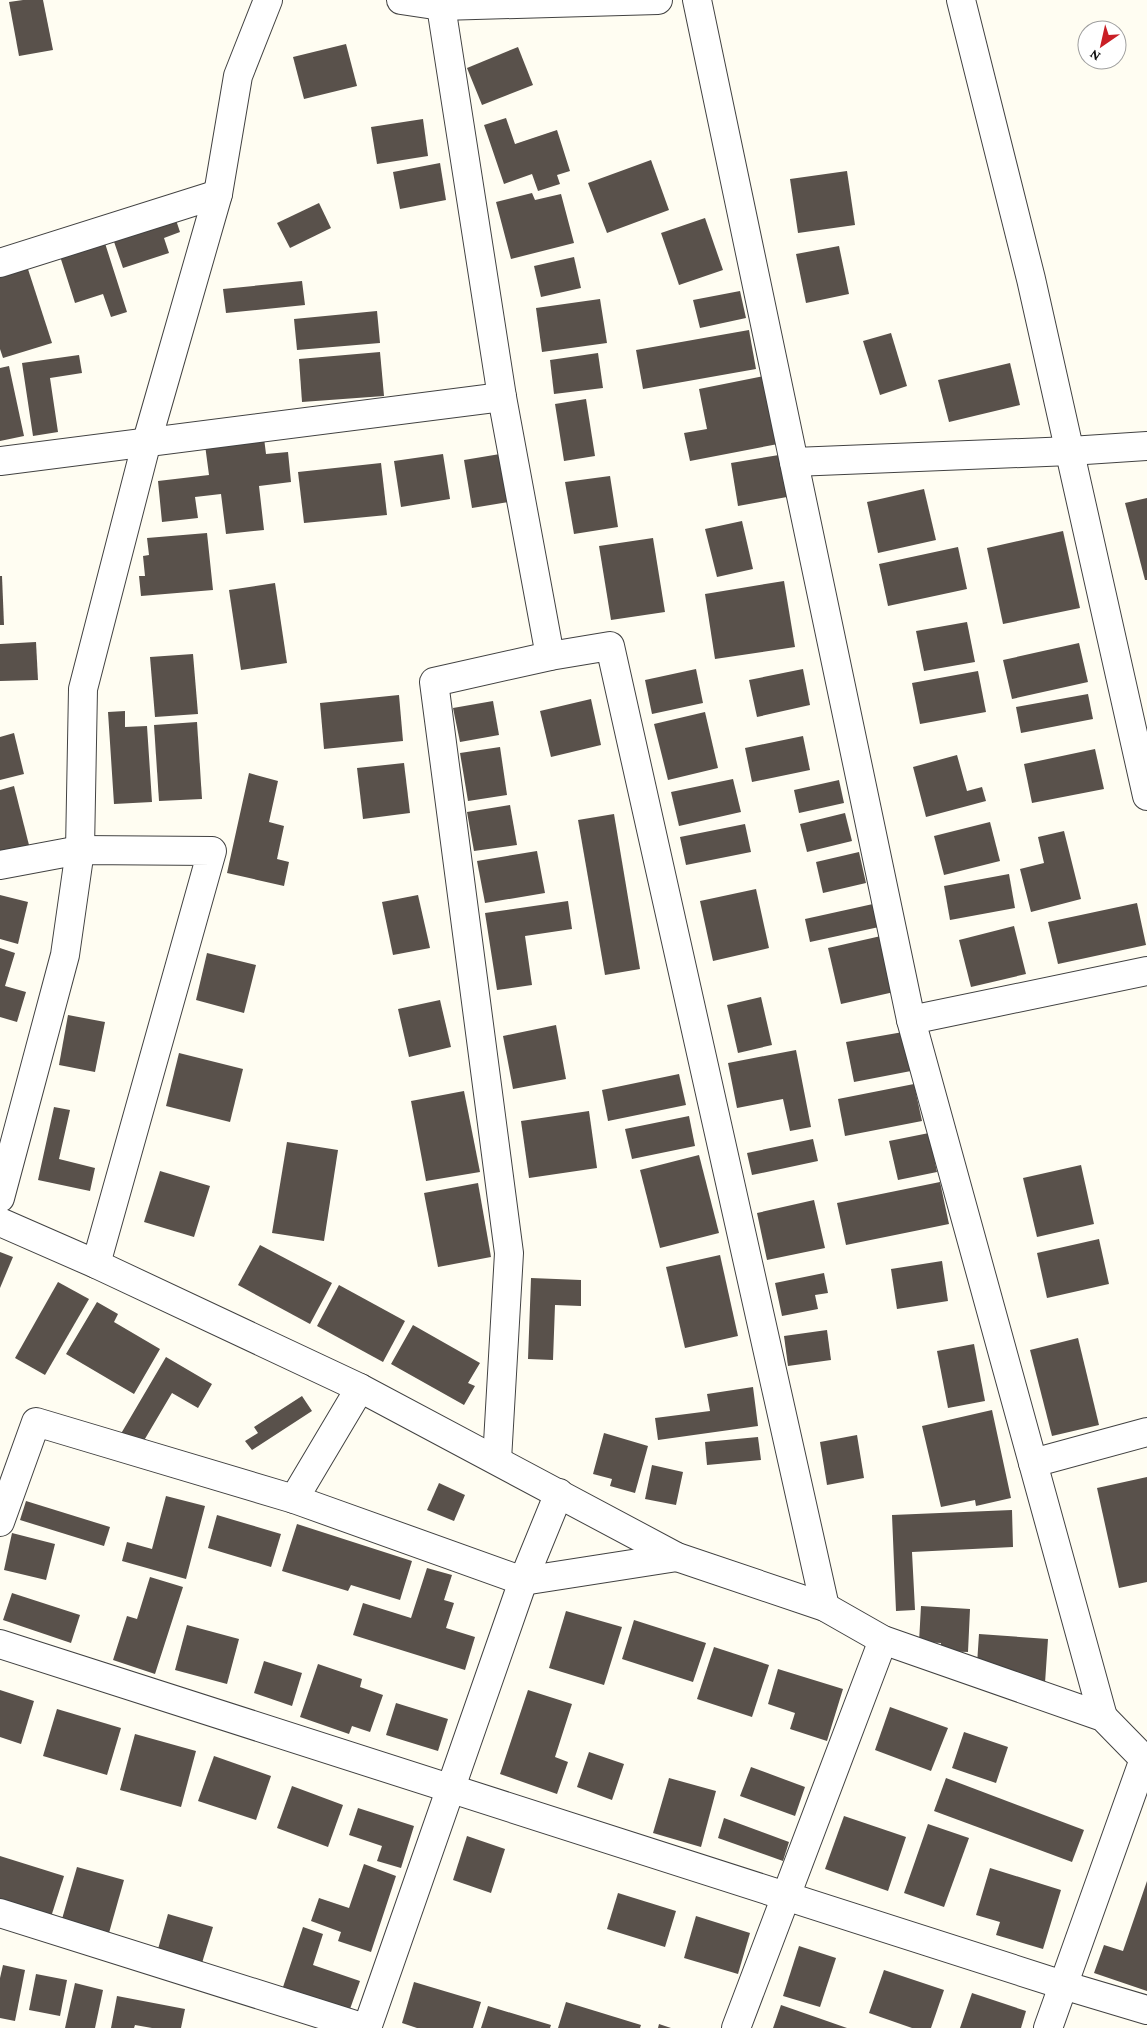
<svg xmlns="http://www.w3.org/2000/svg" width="1147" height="2028" viewBox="0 0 1147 2028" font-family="'Crimson Pro',serif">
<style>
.building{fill:#59514b}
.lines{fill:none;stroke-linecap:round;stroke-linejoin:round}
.minor-casing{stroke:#424242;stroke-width:30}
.minor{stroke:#fff;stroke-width:28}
</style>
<rect width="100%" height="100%" fill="#fffdf2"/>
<g class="building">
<path d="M23 0H43L53 50 19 56 9 2Z"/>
<path d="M346 44 357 86 304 99 293 57Z"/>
<path d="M518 47 533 85 482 105 467 68Z"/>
<path d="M506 118 515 144 557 130 570 171 557 175 560 184 538 191 532 174 504 184 484 125Z"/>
<path d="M423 119 428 156 377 164 371 127Z"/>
<path d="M651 160 669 210 607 233 588 183Z"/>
<path d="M440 163 446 200 400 209 393 172Z"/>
<path d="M847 171 855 225 798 233 790 179Z"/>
<path d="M532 193 535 200 561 194 574 243 511 259 496 202Z"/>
<path d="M319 203 331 228 290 248 277 223Z"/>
<path d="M173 211 180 232 164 238 169 253 123 268 111 233Z"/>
<path d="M705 218 723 270 679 285 661 233Z"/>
<path d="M103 237 127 312 111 317 103 294 75 303 58 250Z"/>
<path d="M839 246 849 294 806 303 796 254Z"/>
<path d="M574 257 581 288 541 297 534 266Z"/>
<path d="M26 263 52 343 3 358 0 349V271Z"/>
<path d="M302 281 305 305 226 313 223 289Z"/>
<path d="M740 291 746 318 700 328 693 300Z"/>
<path d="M600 299 607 343 542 352 536 308Z"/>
<path d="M377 311 380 343 297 350 294 319Z"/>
<path d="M749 330 756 369 643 389 636 350Z"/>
<path d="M891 333 907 386 880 395 863 341Z"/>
<path d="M380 352 384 396 302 402 299 359Z"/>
<path d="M598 353 603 388 554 394 550 360Z"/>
<path d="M79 355 82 373 50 378 58 432 33 436 22 363Z"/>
<path d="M1010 363 1020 405 949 422 938 380Z"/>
<path d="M9 366 24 436 0 441V368Z"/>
<path d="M764 376 778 444 690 461 684 433 707 429 699 389Z"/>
<path d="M586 399 595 456 564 461 555 404Z"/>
<path d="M264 438 266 454 288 452 291 482 259 486 264 530 226 534 221 494 195 497 198 518 162 522 158 481 209 475 205 445Z"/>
<path d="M506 453 515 501 472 508 464 460Z"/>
<path d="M443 454 450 499 401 507 394 461Z"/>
<path d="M779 455 787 497 738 506 731 463Z"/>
<path d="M381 463 387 515 304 523 298 472Z"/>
<path d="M610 476 618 527 574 534 565 482Z"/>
<path d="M924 489 936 540 878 553 867 502Z"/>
<path d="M1147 498V580H1145L1125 503Z"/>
<path d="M742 521 753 569 717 577 705 529Z"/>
<path d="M1063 531 1080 608 1003 624 987 548Z"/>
<path d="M207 533 213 590 141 596 139 576H145L143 556 149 555 147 538Z"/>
<path d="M653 538 665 612 611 620 599 546Z"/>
<path d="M958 547 967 589 888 606 879 564Z"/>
<path d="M0 576H2L4 625H0Z"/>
<path d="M784 581 795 647 715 659 705 594Z"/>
<path d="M275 583 287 663 241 670 229 590Z"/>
<path d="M967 622 975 662 924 671 916 631Z"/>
<path d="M36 642 38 680 0 681V644Z"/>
<path d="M1079 643 1088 682 1012 699 1003 660Z"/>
<path d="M193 654 198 714 155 717 150 657Z"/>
<path d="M696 669 703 703 652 714 645 680Z"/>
<path d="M803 669 810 705 757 717 749 680Z"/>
<path d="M978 671 986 712 920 724 912 683Z"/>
<path d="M1088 694 1093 719 1021 733 1016 707Z"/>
<path d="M399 695 403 741 324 749 320 703Z"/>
<path d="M591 699 601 745 551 757 540 711Z"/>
<path d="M493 701 499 735 460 742 453 708Z"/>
<path d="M125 711V727L147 726 152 802 114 804 108 712Z"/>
<path d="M705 712 718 768 668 780 654 724Z"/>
<path d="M197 722 202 799 159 801 154 725Z"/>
<path d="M14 733 24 774 0 780V737Z"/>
<path d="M803 736 810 770 752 782 745 748Z"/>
<path d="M500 747 507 795 468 801 460 753Z"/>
<path d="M1095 749 1104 789 1032 803 1024 764Z"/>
<path d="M957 755 967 791 982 787 986 801 926 817 913 767Z"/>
<path d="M404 763 410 813 363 819 357 768Z"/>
<path d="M249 773 278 781 269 822 284 826 277 859 289 862 284 886 227 873Z"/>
<path d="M733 779 741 812 679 826 671 792Z"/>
<path d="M839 780 844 803 799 813 794 790Z"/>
<path d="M14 786 30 849 0 857V790Z"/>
<path d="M510 805 517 845 474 851 467 812Z"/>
<path d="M845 813 852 841 807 852 800 824Z"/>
<path d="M614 814 640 969 605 975 578 820Z"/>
<path d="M990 822 1000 861 944 875 934 836Z"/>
<path d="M745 824 751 852 686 865 680 837Z"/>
<path d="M1064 831 1081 899 1031 912 1020 869 1044 863 1038 837Z"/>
<path d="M537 851 545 893 485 903 477 861Z"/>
<path d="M859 852 866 883 823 893 816 862Z"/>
<path d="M1009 874 1015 908 950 920 944 886Z"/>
<path d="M756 889 769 948 713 961 700 901Z"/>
<path d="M0 895 28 902 18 944 0 939Z"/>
<path d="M418 895 430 948 393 955 382 902Z"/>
<path d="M568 901 572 929 525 936 532 985 497 990 485 913Z"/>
<path d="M1137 903 1146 945 1058 964 1048 922Z"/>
<path d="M873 904 879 927 810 942 805 919Z"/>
<path d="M1014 926 1026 974 971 987 959 940Z"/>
<path d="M881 936 894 992 841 1004 828 948Z"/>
<path d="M0 948 15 953 5 986 26 992 17 1022 0 1017Z"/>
<path d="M207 953 256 965 244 1013 196 1000Z"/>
<path d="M761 997 772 1045 738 1053 727 1005Z"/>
<path d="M440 1000 451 1047 409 1057 398 1009Z"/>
<path d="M68 1015 105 1022 95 1072 59 1065Z"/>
<path d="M556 1025 566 1079 513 1089 503 1036Z"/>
<path d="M903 1032 911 1071 854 1082 846 1042Z"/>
<path d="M796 1050 811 1127 790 1131 783 1099 737 1108 728 1063Z"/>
<path d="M179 1053 243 1069 230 1122 166 1106Z"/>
<path d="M679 1074 686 1105 608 1121 602 1090Z"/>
<path d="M914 1084 922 1121 845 1136 838 1099Z"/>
<path d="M464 1091 480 1172 426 1181 411 1101Z"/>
<path d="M54 1107 70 1110 59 1159 95 1168 90 1191 38 1180Z"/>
<path d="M589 1111 597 1168 529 1178 521 1121Z"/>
<path d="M689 1116 695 1146 632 1159 625 1129Z"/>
<path d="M929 1133 937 1172 898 1180 889 1141Z"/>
<path d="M813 1139 818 1161 752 1175 747 1153Z"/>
<path d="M287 1142 338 1150 324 1241 272 1233Z"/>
<path d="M699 1155 719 1233 660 1248 640 1170Z"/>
<path d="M1081 1165 1094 1224 1037 1237 1023 1178Z"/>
<path d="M160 1171 210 1186 194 1237 144 1222Z"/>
<path d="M940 1182 949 1224 846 1245 837 1203Z"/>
<path d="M478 1183 491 1257 438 1267 424 1193Z"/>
<path d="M814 1200 825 1248 767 1260 757 1213Z"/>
<path d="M1099 1239 1109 1284 1047 1298 1037 1253Z"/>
<path d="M260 1245 332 1283 310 1324 238 1285Z"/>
<path d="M0 1252 13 1257 0 1288Z"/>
<path d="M720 1255 738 1336 685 1348 666 1267Z"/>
<path d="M942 1261 948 1301 897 1309 891 1269Z"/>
<path d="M824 1273 828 1293 815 1295 818 1309 782 1316 775 1283Z"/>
<path d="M531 1278 581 1280V1306L555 1305 553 1360 528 1359Z"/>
<path d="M58 1282 89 1299 45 1375 15 1358Z"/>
<path d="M339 1285 405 1321 383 1362 317 1326Z"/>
<path d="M97 1302 118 1314 114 1322 160 1349 134 1394 66 1354Z"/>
<path d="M413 1325 480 1363 468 1383 475 1386 464 1405 391 1364Z"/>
<path d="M827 1330 831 1360 788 1366 784 1336Z"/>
<path d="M1078 1338 1099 1425 1052 1436 1030 1350Z"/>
<path d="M974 1344 985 1401 948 1408 937 1351Z"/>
<path d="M166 1357 212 1384 198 1408 172 1393 139 1449 119 1437Z"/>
<path d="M753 1387 758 1426 658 1440 655 1418 710 1411 707 1394Z"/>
<path d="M302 1396 312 1411 252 1450 245 1441 258 1433 254 1427Z"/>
<path d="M992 1410 1011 1498 976 1506 975 1500 941 1507 922 1426Z"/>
<path d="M604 1433 648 1446 635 1493 610 1486 612 1479 593 1474Z"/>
<path d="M857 1435 864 1478 827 1485 820 1442Z"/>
<path d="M758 1437 761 1460 707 1465 705 1442Z"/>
<path d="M652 1465 683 1472 676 1505 645 1499Z"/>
<path d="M1147 1477V1582L1119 1588 1097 1488Z"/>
<path d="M439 1483 465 1495 454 1521 427 1510Z"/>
<path d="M166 1496 205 1506 186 1579 122 1561 127 1542 152 1549Z"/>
<path d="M26 1501 110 1527 104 1546 20 1520Z"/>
<path d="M1012 1510 1013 1547 912 1552 915 1610 896 1611 892 1515Z"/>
<path d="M217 1515 281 1534 271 1567 208 1548Z"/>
<path d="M297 1524 412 1561 400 1600 351 1585 348 1591 282 1571Z"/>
<path d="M12 1533 55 1544 46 1580 4 1570Z"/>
<path d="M427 1568 452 1575 444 1600 454 1603 446 1628 475 1637 465 1670 353 1635 363 1603 411 1618Z"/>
<path d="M150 1577 183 1587 155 1674 113 1660 127 1616 137 1619Z"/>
<path d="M12 1593 80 1615 71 1643 3 1620Z"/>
<path d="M921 1606 970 1609 968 1652 940 1651 941 1643 919 1642Z"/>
<path d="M566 1611 622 1627 604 1685 549 1668Z"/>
<path d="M634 1620 706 1643 693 1682 622 1659Z"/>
<path d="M187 1625 239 1639 227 1684 175 1670Z"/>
<path d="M979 1634 1048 1639 1045 1683 1026 1682 1027 1675 1001 1673V1666L977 1664Z"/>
<path d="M714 1647 769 1665 752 1717 697 1699Z"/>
<path d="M264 1661 302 1673 292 1706 254 1693Z"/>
<path d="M318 1664 362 1679 360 1687 383 1695 370 1732 352 1726 349 1734 300 1717Z"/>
<path d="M778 1669 843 1689 827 1741 790 1729 795 1713 768 1704Z"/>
<path d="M0 1690 34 1701 21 1744 0 1737Z"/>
<path d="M528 1690 572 1704 555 1757 568 1762 557 1794 500 1774Z"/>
<path d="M396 1703 448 1719 438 1751 386 1735Z"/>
<path d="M890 1707 948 1728 931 1771 875 1750Z"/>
<path d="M57 1709 121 1728 107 1775 43 1756Z"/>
<path d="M964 1732 1008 1747 996 1783 952 1768Z"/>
<path d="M135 1734 196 1751 181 1807 120 1790Z"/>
<path d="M589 1752 624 1764 612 1800 577 1787Z"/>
<path d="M214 1756 271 1776 256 1820 198 1801Z"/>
<path d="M751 1767 805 1787 795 1816 740 1796Z"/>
<path d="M669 1778 716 1791 701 1847 653 1833Z"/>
<path d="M946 1778 1084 1830 1072 1862 934 1811Z"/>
<path d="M292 1786 343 1805 328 1847 277 1828Z"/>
<path d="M358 1808 414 1826 401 1868 377 1861 382 1846 349 1835Z"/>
<path d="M844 1816 906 1837 888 1891 825 1869Z"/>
<path d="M724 1818 789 1842 783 1861 718 1838Z"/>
<path d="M928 1824 969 1838 944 1907 904 1893Z"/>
<path d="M467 1836 505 1849 491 1893 453 1880Z"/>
<path d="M0 1856 64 1876 51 1917 0 1901Z"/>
<path d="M364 1864 396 1876 371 1952 338 1941 341 1932 311 1921 319 1898 349 1908Z"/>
<path d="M77 1867 124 1880 109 1933 62 1919Z"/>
<path d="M990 1868 1061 1890 1043 1949 996 1935 1000 1922 976 1915Z"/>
<path d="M1147 1881V1991L1094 1973 1104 1945 1123 1951Z"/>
<path d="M618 1893 676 1911 665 1947 607 1929Z"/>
<path d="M168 1914 213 1927 202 1963 158 1949Z"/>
<path d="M696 1916 750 1933 738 1974 684 1958Z"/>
<path d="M303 1927 323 1934 313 1965 360 1981 350 2009 283 1987Z"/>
<path d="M799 1946 836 1958 820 2007 783 1996Z"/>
<path d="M3 1965 25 1970 15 2021 0 2018V1978Z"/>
<path d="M884 1970 944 1990 931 2028H912L869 2013Z"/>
<path d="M36 1974 67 1980 60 2016 29 2010Z"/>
<path d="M414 1982 481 2002 473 2028H417L402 2023Z"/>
<path d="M75 1983 103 1990 95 2028H65Z"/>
<path d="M972 1993 1026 2011 1021 2028H960Z"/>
<path d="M117 1996 185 2009 181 2028H152L135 2025 134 2028H111Z"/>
<path d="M566 2002 641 2025 640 2028H558Z"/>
<path d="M781 2005 847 2028H773Z"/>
<path d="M488 2006 551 2025 550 2028H481Z"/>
<path d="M659 2024 671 2028H658Z"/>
</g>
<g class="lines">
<defs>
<g id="minor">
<path d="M401 0 441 6 658 0"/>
<path d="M697 0 911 1020 1103 1717"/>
<path d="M961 0 1031 279 1147 796"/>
<path d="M441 6 502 397 550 656"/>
<path d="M0 263 218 194"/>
<path d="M0 461 502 397"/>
<path d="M794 462 1070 451 1147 446"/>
<path d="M0 865 80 850 212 851 96 1264"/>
<path d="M911 1020 1147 971"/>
<path d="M0 1198 65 955 80 850 83 689 147 441 218 194 238 76 268 0"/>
<path d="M0 1222 96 1264 360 1388 677 1557 825 1607 883 1640 1103 1717 1147 1762"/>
<path d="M497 1460 509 1253 434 682 550 656 610 646 825 1607"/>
<path d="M1033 1463 1147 1432"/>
<path d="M294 1499 360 1388"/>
<path d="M0 1522 36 1422 294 1499 523 1581 677 1557"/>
<path d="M0 1644 1063 1985 1147 2010"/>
<path d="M0 1913 365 2028"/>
<path d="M367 2028 523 1581 559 1493"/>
<path d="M736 2028 883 1640"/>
<path d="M1048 2028 1144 1759"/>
</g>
</defs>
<use href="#minor" class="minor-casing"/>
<use href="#minor" class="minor"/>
</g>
<g transform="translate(1102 45) rotate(214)"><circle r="24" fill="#ffffff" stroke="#9f9f9f"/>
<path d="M0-4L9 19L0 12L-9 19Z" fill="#c91e25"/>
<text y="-8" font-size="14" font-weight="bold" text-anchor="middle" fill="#0f0f0f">N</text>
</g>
</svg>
